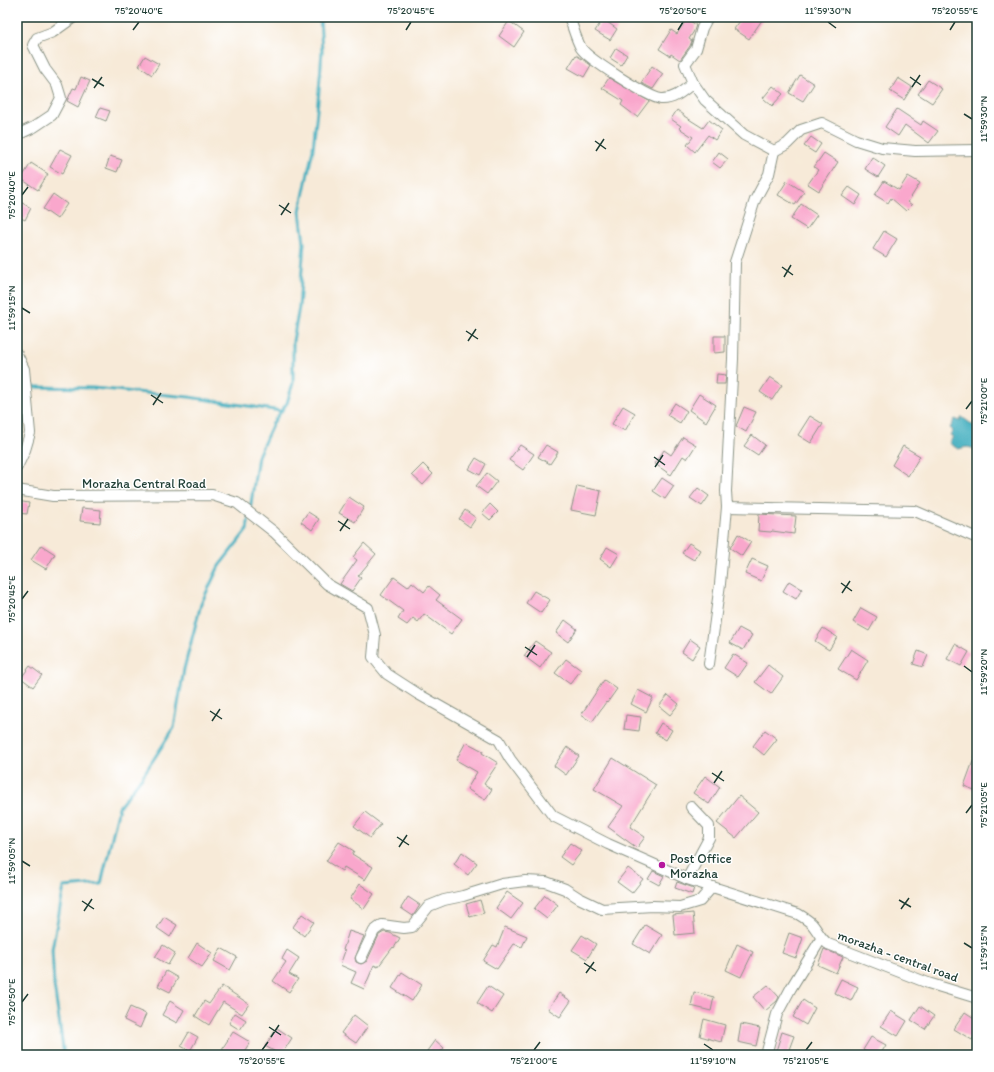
<svg xmlns="http://www.w3.org/2000/svg" width="994" height="1072" viewBox="0 0 994 1072" font-family="Itim,sans-serif">
<style>
.water{fill:#42afbf;stroke:#30767a}
.lines{fill:none;stroke-linecap:round;stroke-linejoin:round}
.stream{stroke:#42afbf;stroke-width:3}
.building{fill:#f9a7cc}
.street-casing{stroke:#8b9486;stroke-width:12}
.street{stroke:#fff;stroke-width:10}
.ticks{fill:none;stroke:#1f3d34;stroke-width:1.5}
.poi-dot{fill:#b5179e;stroke:#fff;stroke-width:1.5}
.labels{text-anchor:middle;dominant-baseline:central;stroke-width:3;stroke-linejoin:round;paint-order:stroke}
.street-label{font-size:13px;fill:#1f3d34;stroke:#fff}
.poi-label{font-size:13px;fill:#1f3d34;stroke:#fff;text-anchor:start}
.neatline{fill:none;stroke:#1f3d34;stroke-width:1.5}
.ticks-label{font-size:10px;text-anchor:middle;fill:#1f3d34}
</style>
<rect width="100%" height="100%" fill="#fff"/>
<filter id="ink" filterUnits="userSpaceOnUse"><feTurbulence type="fractalNoise" baseFrequency=".025" numOctaves="2"/><feDisplacementMap in="SourceGraphic" scale="8" xChannelSelector="R" yChannelSelector="G"/><feConvolveMatrix kernelMatrix="1 2 1 2 8 2 1 2 1" color-interpolation-filters="sRGB"/></filter>
<filter id="wash" filterUnits="userSpaceOnUse"><feTurbulence type="fractalNoise" baseFrequency=".012" numOctaves="4" result="noise"/><feDisplacementMap in="SourceGraphic" scale="16" xChannelSelector="R" yChannelSelector="G"/><feGaussianBlur stdDeviation="0.9" result="paint"/><feColorMatrix in="noise" values="0 0 0 0 0 0 0 0 0 0 0 0 0 0 0 0 0 1.4 0 .05"/><feComposite in="paint" operator="in"/></filter>
<g filter="url(#wash)">
<rect width="100%" height="100%" fill="#f7ead8"/>
<path class="water" d="M962 417 977 428 976 449 967 447 958 449 949 443 953 437 950 435 953 431 950 428 955 419 960 421Z"/>
<g class="lines">
<g class="stream">
<path d="M17 387H18"/>
<path d="M34 387 93 388 189 397 281 411"/>
<path d="M250 510 258 456 273 423 287 403 293 383V341L299 307 304 243 300 211 313 149 319 91 322 51 320 17"/>
<path d="M64 1055 54 985 52 949 64 887 101 884 119 807 142 777 174 728 184 669 201 604 219 566 247 530 249 515"/>
</g>
</g>
<g id="blocks">
<g class="building">
<path d="M743 17H758L762 20 749 39 734 29Z"/>
<path d="M603 19 617 29 610 40 595 31Z"/>
<path d="M687 19 696 25 694 31 689 39 692 41 690 46 680 60 671 54 670 56 659 49 671 30 677 34Z"/>
<path d="M509 21 524 32 514 47 499 36Z"/>
<path d="M616 48 627 55 621 65 610 58Z"/>
<path d="M576 55 591 65 584 77 568 68Z"/>
<path d="M145 56 159 64 152 75 139 66Z"/>
<path d="M652 66 663 74 653 89 641 83Z"/>
<path d="M800 75 814 84 803 101 789 93Z"/>
<path d="M81 77 90 81 78 107 67 101 73 88 76 89Z"/>
<path d="M609 78 649 101 637 117 621 105 623 101 602 88Z"/>
<path d="M898 78 912 87 904 100 890 91Z"/>
<path d="M928 80 942 89 932 103 918 94Z"/>
<path d="M773 86 783 94 772 106 763 98Z"/>
<path d="M100 108 110 111 106 121 96 117Z"/>
<path d="M897 109 921 125 923 121 938 131 929 143 905 125 898 136 885 127Z"/>
<path d="M677 110 684 115V116L703 128 709 120 722 130 715 140 708 135 695 152 687 145 693 137 679 128 681 126 671 119Z"/>
<path d="M811 137 821 144 815 153 804 146Z"/>
<path d="M60 149 72 155 62 174 50 167Z"/>
<path d="M719 152 728 159 720 168 712 162Z"/>
<path d="M824 153 838 162 819 191 808 184 818 170 814 167Z"/>
<path d="M110 156 122 160 117 172 106 168Z"/>
<path d="M872 157 885 166 878 177 865 169Z"/>
<path d="M31 163 48 174 38 190 21 179Z"/>
<path d="M908 176 920 183 908 202 912 205 906 211 891 198 888 203 875 195 884 181 899 190Z"/>
<path d="M787 181 804 192 795 205 778 195Z"/>
<path d="M849 187 861 195 855 205 842 196Z"/>
<path d="M53 194 67 204 57 219 43 209Z"/>
<path d="M17 200 31 208 25 220 17 216Z"/>
<path d="M801 204 817 215 807 229 791 219Z"/>
<path d="M884 231 897 239 886 257 873 249Z"/>
<path d="M714 336H725V352L714 353Z"/>
<path d="M717 374 726 375 725 384H716Z"/>
<path d="M770 377 782 385 772 400 760 392Z"/>
<path d="M699 394 716 405 706 422 689 410Z"/>
<path d="M675 403 687 411 680 423 667 415Z"/>
<path d="M623 406 635 413 625 431 612 424Z"/>
<path d="M744 407 756 412 746 432 736 426Z"/>
<path d="M810 416 823 424 811 443 798 435Z"/>
<path d="M752 435 765 445 758 455 744 446Z"/>
<path d="M683 437 696 445 687 459 683 456 671 475 655 464 664 450 671 455Z"/>
<path d="M520 445 534 454 523 470 509 460Z"/>
<path d="M546 445 558 452 550 464 538 457Z"/>
<path d="M903 446 920 456 908 476 892 465Z"/>
<path d="M476 458 486 464 480 475 469 469Z"/>
<path d="M423 464 433 474 423 485 412 475Z"/>
<path d="M487 473 497 481 487 494 476 486Z"/>
<path d="M662 478 674 486 665 499 653 491Z"/>
<path d="M577 486 601 491 596 515 571 510Z"/>
<path d="M698 488 709 496 702 506 690 498Z"/>
<path d="M349 497 364 507 355 522 339 513Z"/>
<path d="M17 501 29 503 27 514 17 513Z"/>
<path d="M490 504 498 512 490 520 482 513Z"/>
<path d="M82 508 101 510 100 523 80 521Z"/>
<path d="M465 510 476 518 470 527 459 519Z"/>
<path d="M308 512 319 519 312 530 301 522Z"/>
<path d="M759 514 796 516 794 534 772 531 771 532 758 531Z"/>
<path d="M738 534 751 542 742 556 730 548Z"/>
<path d="M364 543 376 554 358 576 361 578 352 591 340 584 357 560 353 557Z"/>
<path d="M689 543 700 550 694 560 682 553Z"/>
<path d="M41 545 55 554 46 569 31 560Z"/>
<path d="M607 547 619 554 611 567 600 559Z"/>
<path d="M752 559 768 566 761 581 745 574Z"/>
<path d="M394 577 408 587 412 582 424 592 429 586 440 595 436 600 462 619 451 634 424 614 418 622 413 618 407 625 398 619 403 611 381 595Z"/>
<path d="M789 581 802 589 796 599 783 591Z"/>
<path d="M534 591 550 600 541 613 526 603Z"/>
<path d="M861 608 877 617 869 631 853 622Z"/>
<path d="M565 620 577 629 568 642 556 633Z"/>
<path d="M739 628 752 635 743 650 730 643Z"/>
<path d="M823 628 837 637 829 650 815 641Z"/>
<path d="M690 639 700 646 692 659 682 652Z"/>
<path d="M535 641 551 652 540 668 524 656Z"/>
<path d="M955 644 969 652 961 666 947 659Z"/>
<path d="M851 649 868 660 856 680 838 669Z"/>
<path d="M918 651 928 655 923 667 913 664Z"/>
<path d="M733 654 748 663 738 677 724 668Z"/>
<path d="M566 659 581 670 570 684 555 673Z"/>
<path d="M768 665 783 677 771 694 755 682Z"/>
<path d="M30 666 42 675 33 687 21 678Z"/>
<path d="M604 680 617 689 607 703 606 702 592 722 581 715Z"/>
<path d="M638 690 653 698 646 712 631 704Z"/>
<path d="M668 695 679 704 670 715 659 706Z"/>
<path d="M626 715 641 717 639 731 624 729Z"/>
<path d="M661 723 672 730 666 740 655 733Z"/>
<path d="M765 730 777 739 764 755 753 746Z"/>
<path d="M466 742 483 751 482 753 498 763 484 784 492 789 485 800 467 789 477 772 456 760Z"/>
<path d="M567 747 579 756 566 775 554 766Z"/>
<path d="M976 753H977V791L964 786Z"/>
<path d="M613 758 656 785 630 827 645 837 637 848 608 827 623 806 594 789Z"/>
<path d="M705 776 720 787 709 804 693 793Z"/>
<path d="M739 796 758 812 736 838 717 823Z"/>
<path d="M365 812 381 824 370 838 354 826Z"/>
<path d="M339 842 354 851 352 854 373 867 365 880 344 867 342 871 326 861Z"/>
<path d="M570 843 582 851 571 865 560 857Z"/>
<path d="M462 852 477 863 468 875 454 864Z"/>
<path d="M628 868 643 879 632 893 617 882Z"/>
<path d="M653 871 664 876 659 885 648 879Z"/>
<path d="M677 882 694 888 692 894 675 888Z"/>
<path d="M360 884 374 894 364 909 350 899Z"/>
<path d="M507 892 523 903 511 919 496 908Z"/>
<path d="M545 895 558 905 547 919 534 909Z"/>
<path d="M408 897 420 905 413 916 401 908Z"/>
<path d="M480 900 484 913 470 917 466 904Z"/>
<path d="M693 913 695 933 675 935 673 915Z"/>
<path d="M302 914 314 922 304 936 293 927Z"/>
<path d="M164 917 177 925 170 937 157 928Z"/>
<path d="M645 925 662 935 650 954 633 944Z"/>
<path d="M505 927 527 936 522 947 514 944 497 969 483 961 493 945 497 947Z"/>
<path d="M349 931 364 936 355 958 356 962 361 964 367 961 379 935 384 932 390 933 400 938 394 948 393 947 378 967 374 965 364 989 351 983 356 972 340 965 345 951 343 950Z"/>
<path d="M789 933 803 938 796 958 782 953Z"/>
<path d="M582 935 596 944 587 959 572 950Z"/>
<path d="M197 943 212 953 202 967 188 958Z"/>
<path d="M737 944 753 952 741 977 726 970Z"/>
<path d="M163 945 175 953 168 965 155 957Z"/>
<path d="M221 948 237 957 230 970 214 961Z"/>
<path d="M824 949 843 957 836 973 818 965Z"/>
<path d="M287 950 299 958 289 974 298 979 289 992 273 981 286 962 282 959Z"/>
<path d="M166 971 178 978 170 992 158 986Z"/>
<path d="M402 972 422 985 412 1001 392 988Z"/>
<path d="M841 979 858 987 851 1001 834 993Z"/>
<path d="M768 985 779 997 777 1001 765 1011 753 997Z"/>
<path d="M222 986 249 1004 242 1014 223 1002 209 1025 195 1016 204 1001 209 1004Z"/>
<path d="M488 986 503 996 492 1013 477 1003Z"/>
<path d="M694 992 714 997 711 1011 691 1006Z"/>
<path d="M559 993 571 1001 560 1017 548 1009Z"/>
<path d="M803 1000 815 1008 806 1025 793 1017Z"/>
<path d="M170 1001 184 1010 177 1023 162 1015Z"/>
<path d="M920 1006 934 1016 925 1029 911 1020Z"/>
<path d="M130 1007 146 1014 140 1028 124 1020Z"/>
<path d="M891 1011 907 1021 898 1036 881 1026Z"/>
<path d="M965 1012 977 1020V1032L972 1040 954 1029Z"/>
<path d="M235 1013 246 1020 240 1030 229 1023Z"/>
<path d="M354 1015 368 1026 356 1043 341 1033Z"/>
<path d="M704 1019 725 1025 721 1042 700 1036Z"/>
<path d="M741 1024 760 1028 756 1046 738 1042Z"/>
<path d="M277 1028 292 1038 281 1055 265 1046Z"/>
<path d="M189 1032 198 1037 190 1051 181 1046Z"/>
<path d="M233 1032 250 1042 242 1055H231L222 1049Z"/>
<path d="M782 1032 794 1036 787 1055 776 1051Z"/>
<path d="M871 1037 886 1045 880 1055H871L863 1050Z"/>
<path d="M435 1040 444 1048 438 1055H431L427 1051Z"/>
</g>
</g>
</g>
<g filter="url(#ink)">
<use href="#blocks" fill-opacity="0" stroke="#8b9486" stroke-width="1"/>
<g class="lines">
<defs>
<g id="street">
<path d="M569 17C573 27 576 39 581 48 588 59 648 97 661 99 674 100 684 90 693 83"/>
<path d="M708 17 702 28 696 49 685 64 693 83 705 100 744 135 774 151 787 144 801 130 822 123 856 140 882 148 915 151 977 150"/>
<path d="M17 135 34 127 52 115 61 98 57 85 45 69 33 45 37 38 53 32 74 17"/>
<path d="M17 354 24 369 30 433 25 450 17 467"/>
<path d="M17 490 53 496 212 495 237 503 274 532 327 584 368 608 375 635 373 657 387 674 418 694 499 740 510 759 553 816 608 844 687 879 798 914C803 917 808 920 812 924 818 931 820 938 828 944L928 983 977 998"/>
<path d="M727 507 915 511 977 538"/>
<path d="M709 664 720 584 727 507 726 491 733 359 735 262 755 200 769 174 774 151"/>
<path d="M687 879 709 838V826L691 807"/>
<path d="M361 958 374 931 382 925 404 928 412 927 429 906 444 900 463 896 502 884 525 881 546 882 565 889 579 898 602 909 653 906 680 907 700 901 712 887"/>
<path d="M766 1055 777 1014 791 988 821 939"/>
</g>
</defs>
<use href="#street" class="street-casing"/>
<use href="#street" class="street"/>
</g>
</g>
<path class="ticks" d="M828 22 836 28M133 30 139 22M406 30 411 22M678 30 683 22M950 30 955 22M910 77 921 85M92 79 104 86M912 87 920 75M94 88 102 77M964 114 972 119M595 141 606 149M596 151 604 139M22 195 28 187M279 205 291 213M281 215 289 203M782 267 793 275M784 277 791 265M22 308 30 313M466 331 478 339M468 341 476 329M151 395 163 403M153 405 161 393M966 409 972 401M654 457 665 465M655 467 663 455M338 521 350 529M340 531 348 519M841 583 852 591M842 593 850 581M22 599 28 591M525 647 537 655M527 657 535 645M964 666 972 672M210 711 222 719M212 721 220 709M712 773 724 781M714 783 722 771M966 813 972 805M397 837 409 845M399 847 407 835M22 861 30 866M899 900 911 907M82 901 94 909M901 909 909 898M84 911 92 899M964 943 972 948M584 963 596 971M586 973 594 962M22 1002 28 994M269 1027 281 1035M271 1037 279 1025M704 1044 713 1050M262 1050 268 1042M534 1050 540 1042M806 1050 812 1042"/>
<circle class="poi-dot" cx="662" cy="865" r="4"/>
<g class="labels">
<g class="street-label">
<text x="144" y="483">Morazha Central Road</text>
<text transform="translate(898 956) rotate(20)">morazha - central road</text>
</g>
<g class="poi-label">
<text x="670" y="858">Post Office<tspan x="670" dy="15">Morazha</tspan></text>
</g>
</g>
<rect width="994" height="1072" fill="none" stroke="#fff" stroke-width="44"/>
<rect x="22" y="22" width="950" height="1028" class="neatline"/>
<g class="ticks-label">
<text x="139" y="14">75°20'40"E</text>
<text x="411" y="14">75°20'45"E</text>
<text x="683" y="14">75°20'50"E</text>
<text x="828" y="14">11°59'30"N</text>
<text x="955" y="14">75°20'55"E</text>
<text transform="translate(983 119) rotate(-90)" y="4">11°59'30"N</text>
<text transform="translate(11 195) rotate(-90)" y="4">75°20'40"E</text>
<text transform="translate(11 308) rotate(-90)" y="4">11°59'15"N</text>
<text transform="translate(983 401) rotate(-90)" y="4">75°21'00"E</text>
<text transform="translate(11 599) rotate(-90)" y="4">75°20'45"E</text>
<text transform="translate(983 672) rotate(-90)" y="4">11°59'20"N</text>
<text transform="translate(983 805) rotate(-90)" y="4">75°21'05"E</text>
<text transform="translate(11 861) rotate(-90)" y="4">11°59'05"N</text>
<text transform="translate(983 948) rotate(-90)" y="4">11°59'15"N</text>
<text transform="translate(11 1002) rotate(-90)" y="4">75°20'50"E</text>
<text x="262" y="1064">75°20'55"E</text>
<text x="534" y="1064">75°21'00"E</text>
<text x="713" y="1064">11°59'10"N</text>
<text x="806" y="1064">75°21'05"E</text>
</g>
</svg>
